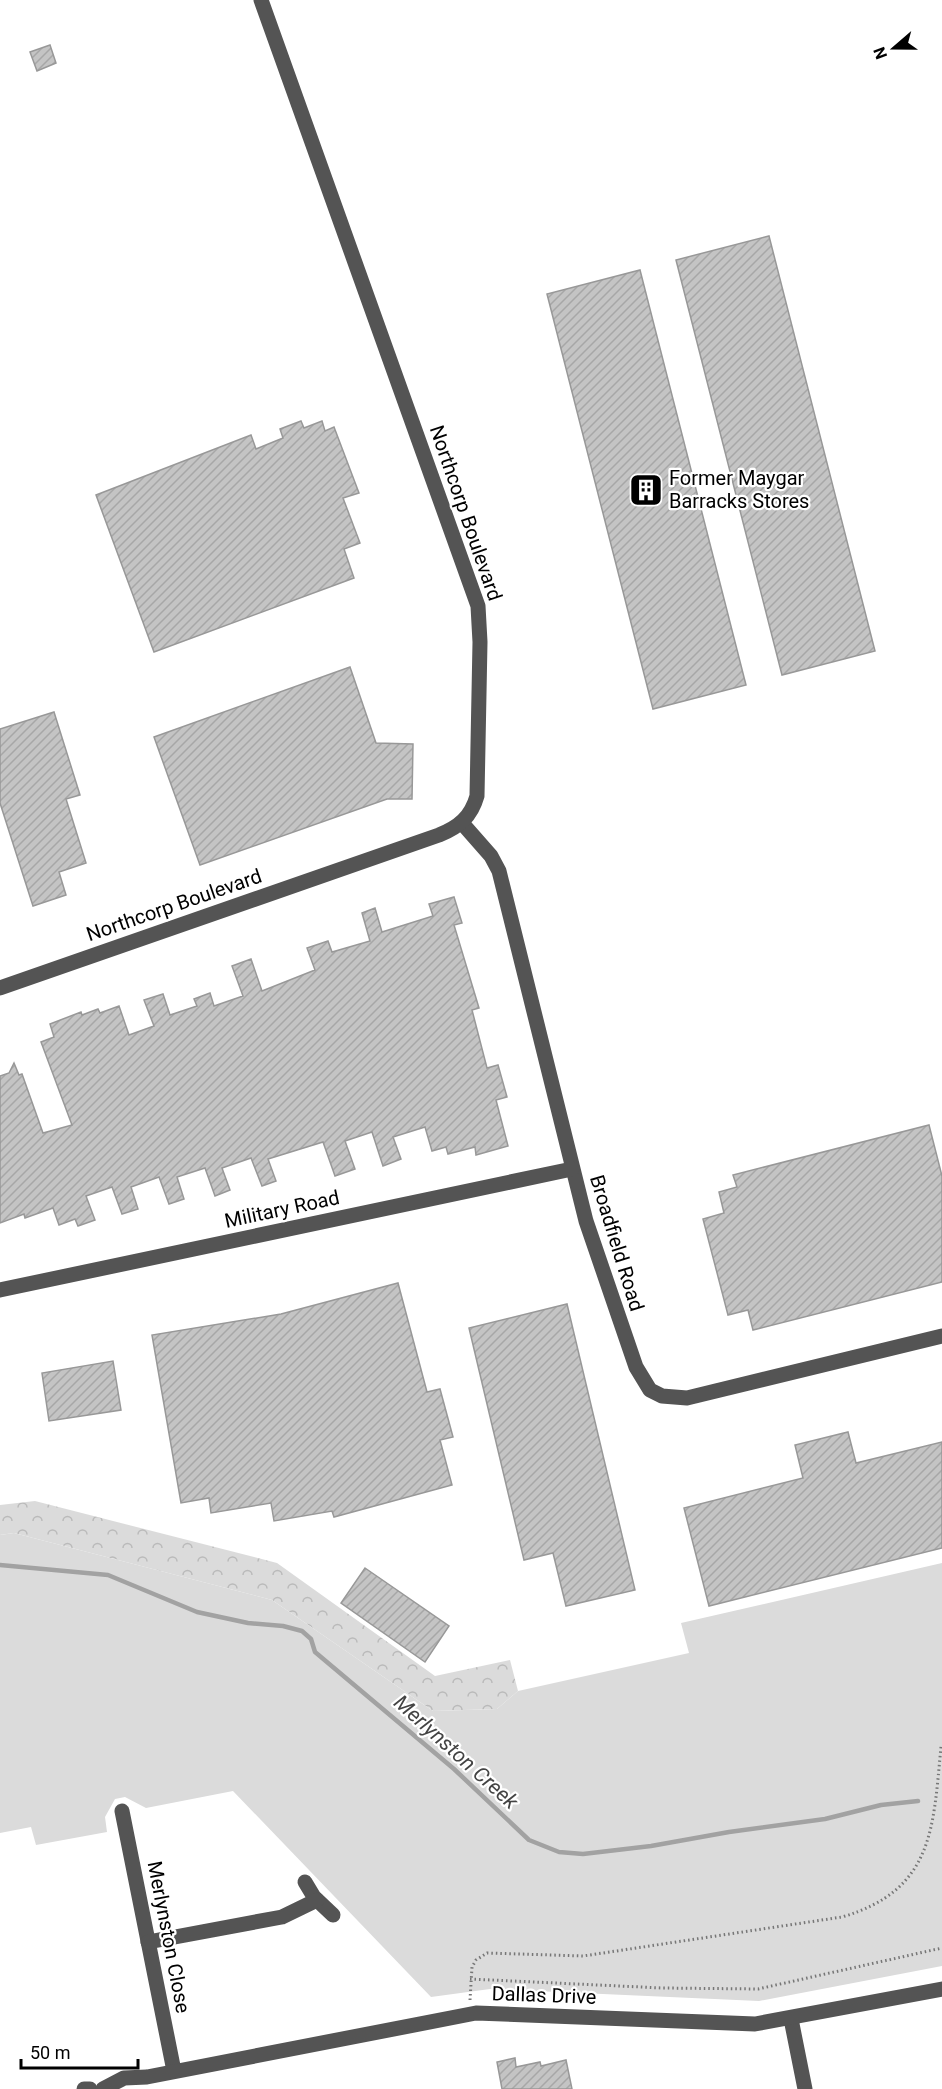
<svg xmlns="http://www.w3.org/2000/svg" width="942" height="2089" viewBox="0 0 942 2089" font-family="Roboto,sans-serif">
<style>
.forest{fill:url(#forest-crowns)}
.park{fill:#dbdbdb}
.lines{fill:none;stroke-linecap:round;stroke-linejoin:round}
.stream{stroke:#a2a2a2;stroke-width:4.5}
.building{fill:url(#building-hatch);stroke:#989898;stroke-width:1.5}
.path{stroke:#767676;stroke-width:3;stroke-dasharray:1.5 3;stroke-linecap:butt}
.minor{stroke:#545454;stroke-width:15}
.labels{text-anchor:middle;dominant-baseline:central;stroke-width:4.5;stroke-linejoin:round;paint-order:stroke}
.poi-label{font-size:20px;fill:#000;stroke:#fff;text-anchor:start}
.street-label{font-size:20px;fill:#000;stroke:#fff}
.water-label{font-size:21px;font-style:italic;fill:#434343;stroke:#fff}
</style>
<defs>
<pattern id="forest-crowns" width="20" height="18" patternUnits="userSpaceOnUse" patternTransform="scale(1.5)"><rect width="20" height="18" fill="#dbdbdb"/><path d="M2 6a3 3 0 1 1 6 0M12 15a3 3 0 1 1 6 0" fill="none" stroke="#bababa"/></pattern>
<pattern id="building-hatch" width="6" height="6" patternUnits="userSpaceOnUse" patternTransform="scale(1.5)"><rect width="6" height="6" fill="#c4c4c4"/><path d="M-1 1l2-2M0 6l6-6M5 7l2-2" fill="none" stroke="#a7a7a7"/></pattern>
</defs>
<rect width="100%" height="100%" fill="#fff"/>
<path class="forest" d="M35 1501 277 1563 435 1676 510 1660 518 1691 497 1709 433 1711 272 1600 14 1533 0 1535V1505Z"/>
<path class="park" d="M14 1533 272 1600 433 1711 497 1709 518 1691 689 1653 681 1623 942 1563V1966L759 2001 490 1989 431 1997 233 1791 146 1808 125 1797 115 1799 105 1817 107 1832 36 1845 31 1827 0 1833V1535Z"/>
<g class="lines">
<path class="stream" d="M0 1565 108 1575 197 1612 248 1623 283 1626 302 1631 311 1639 315 1652 454 1769 529 1840 559 1852 583 1854 651 1846 729 1832 825 1819 881 1805 918 1801"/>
</g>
<g class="building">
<path d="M50 45 56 63 37 71 30 52Z"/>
<path d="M769 236 875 651 782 675 676 260Z"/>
<path d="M640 270 746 685 653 709 547 294Z"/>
<path d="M301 421 304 428 322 421 325 431 334 427 359 493 343 498 360 543 344 549 354 578 154 652 96 495 251 435 256 449 283 438 280 429Z"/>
<path d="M350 667 376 743 413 744 412 799H387L200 865 154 737Z"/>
<path d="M54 712 80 795 66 799 86 863 59 872 66 895 33 906 0 803V729Z"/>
<path d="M454 897 462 923 454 925 479 1008 472 1010 487 1068 498 1065 507 1097 496 1100 508 1146 476 1155 475 1147 448 1154 446 1147 432 1151 425 1127 393 1137 401 1159 383 1166 372 1132 345 1141 355 1169 335 1176 323 1142 268 1159 276 1181 262 1186 251 1158 222 1168 230 1190 215 1196 205 1168 177 1177 184 1199 169 1204 159 1177 131 1187 138 1209 122 1214 112 1187 86 1196 95 1220 78 1226 75 1219 59 1225 53 1208 25 1218 24 1214 0 1223V1076L9 1073 14 1063 19 1075 22 1074 43 1133 72 1125 41 1042 54 1037 50 1024 81 1012 82 1015 98 1009 100 1013 119 1006 129 1035 154 1026 144 1000 163 994 170 1015 197 1006 194 999 210 993 214 1006 243 996 232 966 251 959 262 991 315 970 307 948 328 941 332 952 370 941 362 913 375 908 382 932 433 916 429 904Z"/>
<path d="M929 1125 942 1176V1282L753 1330 748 1310 728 1315 703 1219 724 1213 719 1192 737 1187 733 1175Z"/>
<path d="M398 1283 427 1392 440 1389 453 1437 440 1440 452 1485 334 1517 332 1511 274 1521 271 1503 211 1513 209 1498 181 1503 152 1335 281 1314Z"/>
<path d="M567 1304 635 1590 566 1606 553 1553 524 1560 469 1328Z"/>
<path d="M113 1361 121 1410 49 1421 42 1373Z"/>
<path d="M848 1432 856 1463 942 1442V1548L709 1606 684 1508 803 1478 795 1445Z"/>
<path d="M365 1568 449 1626 425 1662 341 1603Z"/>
<path d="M515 2058 516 2067 540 2062 541 2066 566 2060 572 2089H502L497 2062Z"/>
</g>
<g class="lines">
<g class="path">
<path d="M470 1979 662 1988 758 1989 942 1948"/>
<path d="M470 2000 472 1967 476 1960 487 1953 583 1956 842 1917C934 1890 933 1828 941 1747"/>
</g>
<g class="minor">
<path d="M462 823 491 856 499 871 586 1221 636 1367 650 1390 662 1396 687 1398 942 1336"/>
<path d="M0 988 439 835C459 827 471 817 477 796L480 642 478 606 261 0"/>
<path d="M0 1290 572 1169"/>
<path d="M122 1811 174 2071"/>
<path d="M305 1882 314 1897 333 1915"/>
<path d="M148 1942 282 1917 317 1900"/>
<path d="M791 2019 805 2089"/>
<path d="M84 2089H90"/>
<path d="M103 2089 124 2078 147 2077 476 2013 755 2024 942 1989"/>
</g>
</g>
<defs>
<symbol id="building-square" viewBox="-11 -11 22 22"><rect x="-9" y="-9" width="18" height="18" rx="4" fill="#000" stroke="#fff"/><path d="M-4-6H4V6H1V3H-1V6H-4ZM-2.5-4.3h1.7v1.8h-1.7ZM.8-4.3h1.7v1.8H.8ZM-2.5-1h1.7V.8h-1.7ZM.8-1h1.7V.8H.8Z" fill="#fff"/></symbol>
</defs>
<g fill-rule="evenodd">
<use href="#building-square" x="627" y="471" width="38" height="38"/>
</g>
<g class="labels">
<g class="poi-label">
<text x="669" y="478">Former Maygar<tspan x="669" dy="23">Barracks Stores</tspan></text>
</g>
<g class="street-label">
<text transform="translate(466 513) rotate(71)">Northcorp Boulevard</text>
<text transform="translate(174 905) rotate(-19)">Northcorp Boulevard</text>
<text transform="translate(282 1209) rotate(-12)">Military Road</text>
<text transform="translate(617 1243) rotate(73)">Broadfield Road</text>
<text transform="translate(169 1937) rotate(79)">Merlynston Close</text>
<text transform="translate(544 1995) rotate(2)">Dallas Drive</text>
</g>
<g class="water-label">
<text transform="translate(456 1752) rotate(42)">Merlynston Creek</text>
</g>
</g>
<g transform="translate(894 48) rotate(250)" stroke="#ffffff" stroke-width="4.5" paint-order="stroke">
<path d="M0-4.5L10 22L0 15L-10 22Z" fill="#000000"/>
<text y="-9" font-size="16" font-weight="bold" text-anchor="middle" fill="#000000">N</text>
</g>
<path d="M21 2059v9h117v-9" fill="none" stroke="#000000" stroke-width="3"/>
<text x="30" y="2059" font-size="18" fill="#000000" stroke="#ffffff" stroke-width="4.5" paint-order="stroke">50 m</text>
</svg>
